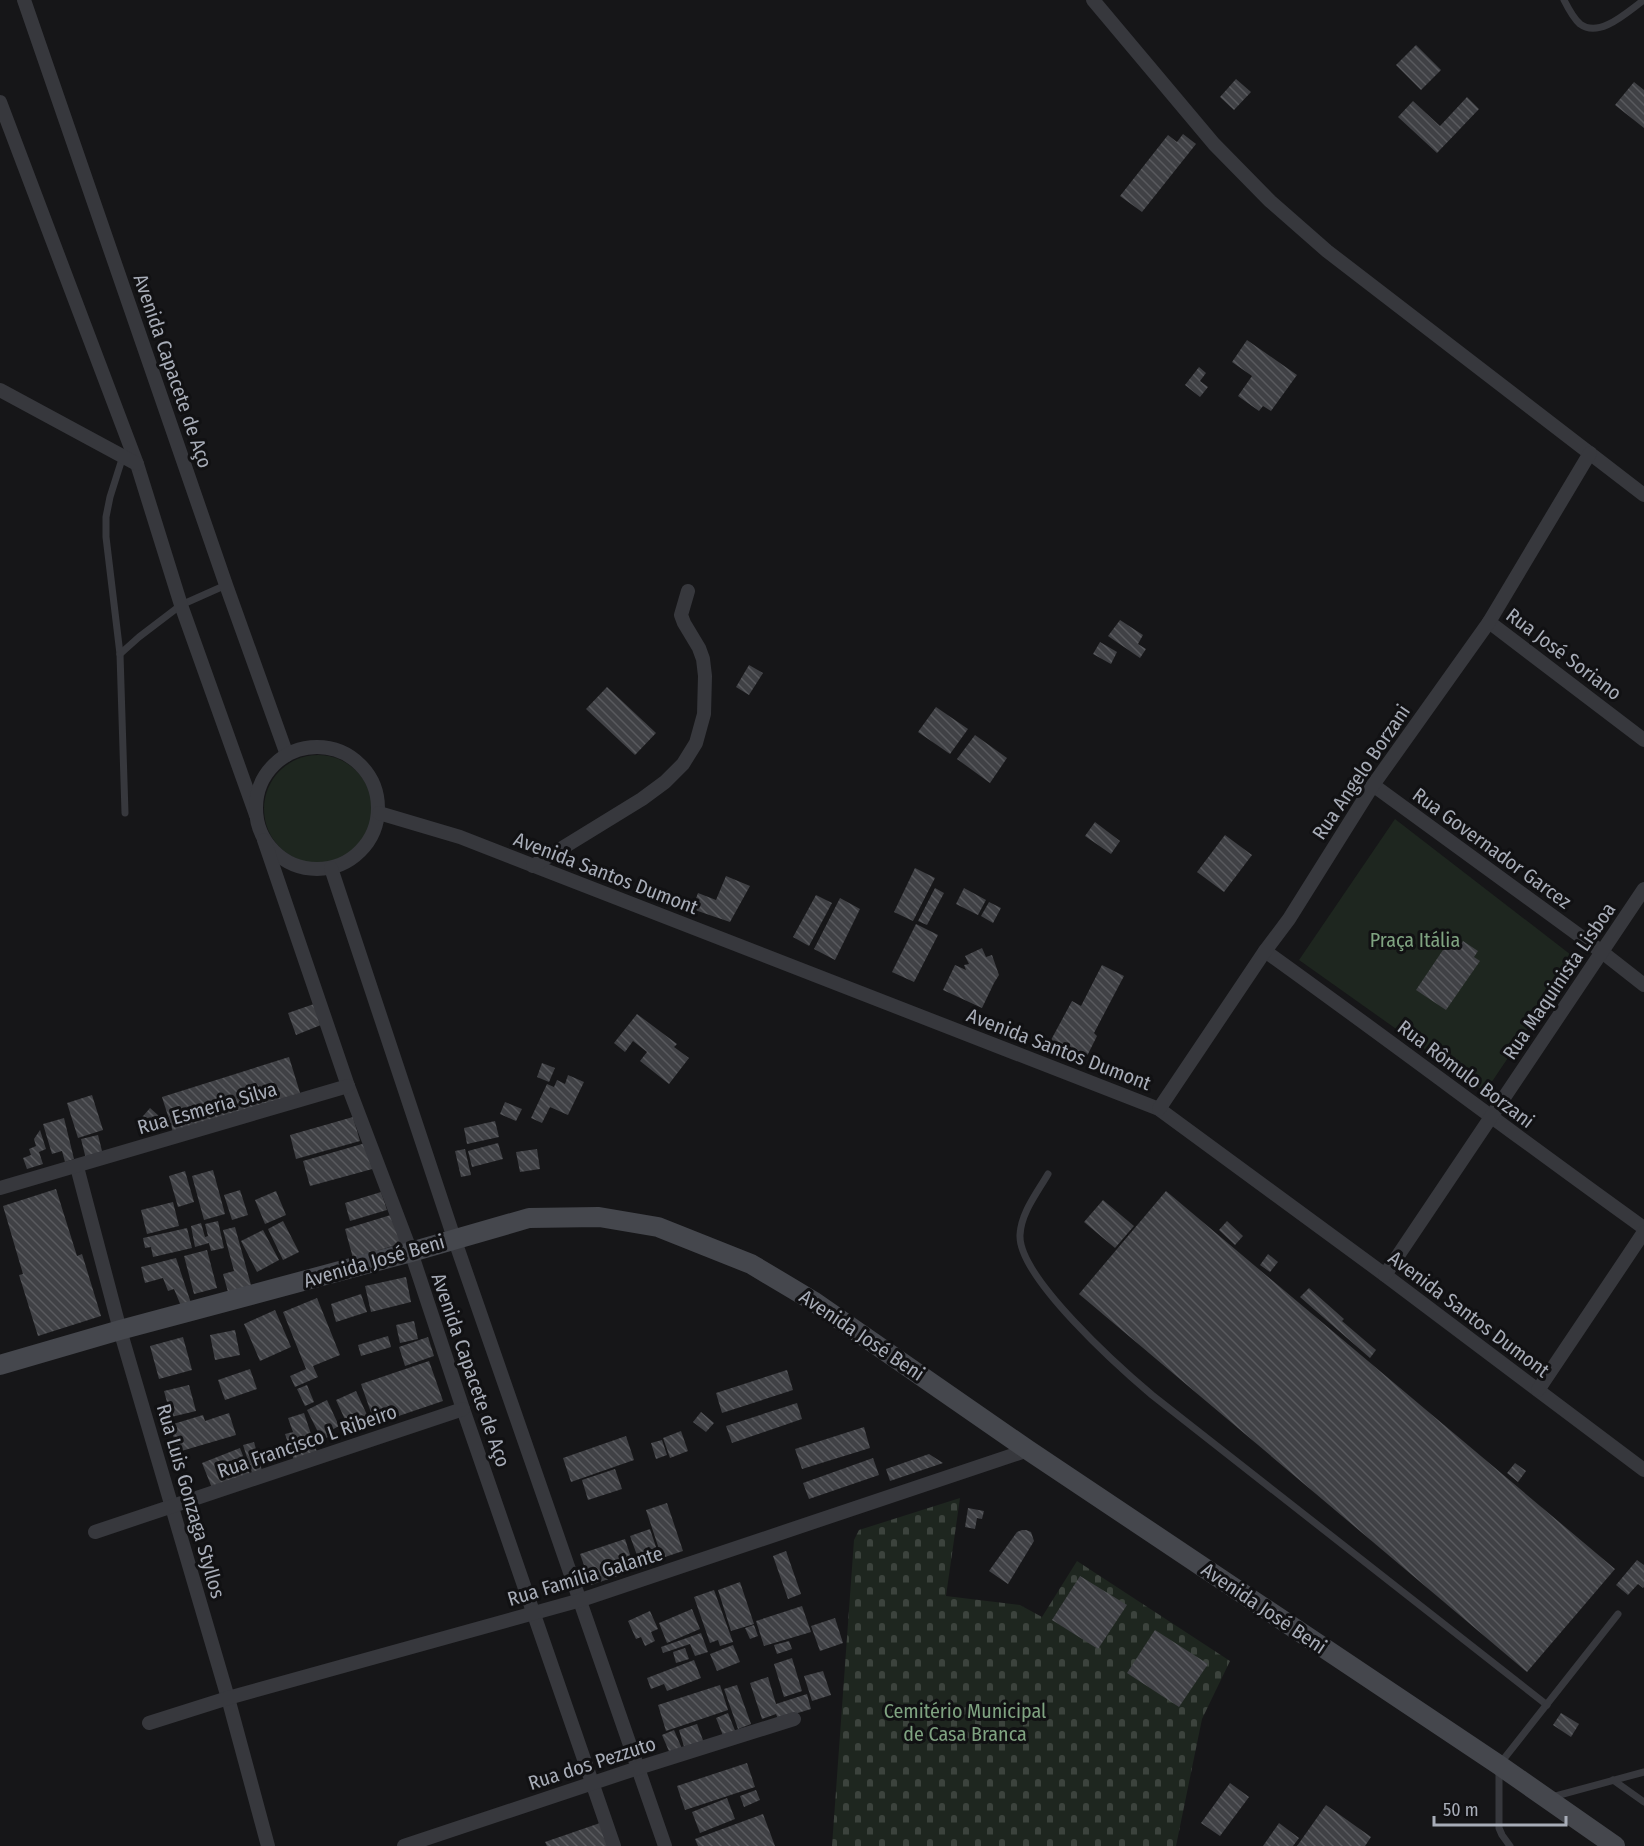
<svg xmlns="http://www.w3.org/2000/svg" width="1644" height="1846" viewBox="0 0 1644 1846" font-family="'Fira Sans Condensed',sans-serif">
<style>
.green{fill:#1e261f}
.cemetery{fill:url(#cemetery-stones)}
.building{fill:url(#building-back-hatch)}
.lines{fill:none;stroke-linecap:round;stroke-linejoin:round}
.lane{stroke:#37383d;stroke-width:7}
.street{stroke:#37383d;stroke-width:14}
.secondary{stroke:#45474d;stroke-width:20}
.labels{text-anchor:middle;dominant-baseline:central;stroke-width:6;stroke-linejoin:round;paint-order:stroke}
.street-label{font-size:20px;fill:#a8adb8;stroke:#111113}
.park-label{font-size:20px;fill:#7fa381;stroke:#111113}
</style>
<defs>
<pattern id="cemetery-stones" width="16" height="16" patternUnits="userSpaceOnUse" patternTransform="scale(1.5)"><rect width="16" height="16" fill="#1e261f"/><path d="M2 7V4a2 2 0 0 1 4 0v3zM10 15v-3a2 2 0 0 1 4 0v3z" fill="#3c433d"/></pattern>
<pattern id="building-back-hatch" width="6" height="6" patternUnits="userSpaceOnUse" patternTransform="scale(1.5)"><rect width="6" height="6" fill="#404145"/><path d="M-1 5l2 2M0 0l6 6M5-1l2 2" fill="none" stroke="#595a5e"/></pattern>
</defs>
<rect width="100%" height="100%" fill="#161618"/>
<g class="green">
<circle cx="318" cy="809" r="54"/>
<path d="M1395 819 1575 958 1485 1092 1299 960Z"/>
</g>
<path class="cemetery" d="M960 1498 946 1596 1020 1605 1042 1617 1077 1561 1230 1661 1202 1719 1176 1846H832L854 1540 859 1530Z"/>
<g class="building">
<path d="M1416 45 1441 70 1421 90 1396 65Z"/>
<path d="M1236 79 1251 92 1234 110 1220 97Z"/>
<path d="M1634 82 1644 90V128L1615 105Z"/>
<path d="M1467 97 1479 109 1437 153 1398 117 1413 101 1440 126Z"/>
<path d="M1183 134 1196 144 1142 212 1120 196 1168 135 1177 142Z"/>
<path d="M1247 340 1297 375 1271 411 1263 406 1259 411 1238 396 1252 376 1232 362Z"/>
<path d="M1199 367 1206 373 1200 381 1208 387 1200 397 1185 385Z"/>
<path d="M1120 620 1143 635 1138 644 1146 649 1140 658 1108 636Z"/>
<path d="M1100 642 1117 652 1111 664 1093 654Z"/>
<path d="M749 665 763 673 749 695 736 687Z"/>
<path d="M607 687 656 733 635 755 586 709Z"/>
<path d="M936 707 968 729 950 754 918 732Z"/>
<path d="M975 735 1007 758 990 783 957 759Z"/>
<path d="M1095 822 1120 841 1111 854 1085 836Z"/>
<path d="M1225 835 1252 855 1224 892 1197 872Z"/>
<path d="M915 868 935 878 913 921 894 912Z"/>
<path d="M726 876 750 886 730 922 692 909 698 893 716 900Z"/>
<path d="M935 888 944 893 927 925 918 921Z"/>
<path d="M964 888 986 900 978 915 956 904Z"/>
<path d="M816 895 832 903 809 946 793 937Z"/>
<path d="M840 898 860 909 835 960 814 949Z"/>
<path d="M989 902 1001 908 993 923 981 916Z"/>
<path d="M916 924 938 935 914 982 892 972Z"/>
<path d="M1449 941 1459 947 1463 941 1478 951 1474 957 1480 961 1446 1010 1416 990Z"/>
<path d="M982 948 986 957 992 955 999 975 994 983 982 1008 943 990 955 965 966 970 964 965 969 964 965 956Z"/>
<path d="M1102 965 1124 976 1094 1033 1097 1036 1086 1058 1051 1040 1072 1001 1081 1006Z"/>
<path d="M314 1004 321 1025 296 1035 288 1013Z"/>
<path d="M637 1014 677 1044 674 1047 689 1058 669 1084 640 1061 647 1052 633 1041 625 1052 614 1043Z"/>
<path d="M289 1057 301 1096 174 1135 162 1097Z"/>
<path d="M542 1063 555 1068 549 1082 537 1077Z"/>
<path d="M568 1075 584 1082 568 1115 550 1107 542 1123 531 1118 547 1084 554 1087 557 1080 565 1084Z"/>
<path d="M92 1095 103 1130 78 1138 67 1103Z"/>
<path d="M505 1102 522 1109 516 1121 500 1114Z"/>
<path d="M150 1108 159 1116 147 1130 138 1122Z"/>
<path d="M353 1117 360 1141 296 1159 290 1135Z"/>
<path d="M64 1118 74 1159 65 1162 62 1151 52 1154 43 1124Z"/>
<path d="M495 1121 499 1137 467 1144 464 1128Z"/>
<path d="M40 1130 46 1149 39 1152 43 1164 27 1169 23 1158 31 1155 29 1149 36 1146 34 1139Z"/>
<path d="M98 1135 103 1155 86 1159 81 1139Z"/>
<path d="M369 1142 376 1168 310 1186 303 1161Z"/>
<path d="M498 1143 503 1159 472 1167 468 1151Z"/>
<path d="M465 1149 471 1175 461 1177 455 1151Z"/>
<path d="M537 1149 540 1169 520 1172 516 1152Z"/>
<path d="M213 1170 225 1214 204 1220 192 1176Z"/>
<path d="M185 1171 194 1202 178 1207 169 1176Z"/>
<path d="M56 1189 77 1256 82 1254 101 1316 38 1336 19 1275 23 1274 3 1206Z"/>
<path d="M240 1190 248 1215 232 1220 224 1195Z"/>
<path d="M276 1191 286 1215 265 1224 255 1200Z"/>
<path d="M1166 1191 1615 1569 1527 1672 1079 1294Z"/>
<path d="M381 1192 387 1210 350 1221 345 1203Z"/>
<path d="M1103 1200 1134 1226 1115 1248 1084 1222Z"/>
<path d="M173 1202 179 1226 147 1234 141 1210Z"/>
<path d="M394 1214 403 1243 353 1258 345 1229Z"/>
<path d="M218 1221 224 1248 211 1251 209 1243 195 1247 191 1226 201 1223 205 1237 208 1236 205 1224Z"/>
<path d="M283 1221 299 1252 283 1260 268 1229Z"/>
<path d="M1227 1221 1243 1236 1235 1245 1219 1230Z"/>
<path d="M235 1227 251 1285 228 1292 223 1274 234 1271 223 1230Z"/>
<path d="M187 1228 192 1248 153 1257 151 1247 145 1248 143 1238Z"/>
<path d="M263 1230 279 1260 257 1272 241 1241Z"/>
<path d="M207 1250 217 1288 194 1294 184 1256Z"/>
<path d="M1268 1254 1278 1262 1270 1272 1260 1265Z"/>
<path d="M176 1258 191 1303 181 1306 174 1289 168 1291 163 1278 145 1283 141 1267Z"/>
<path d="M406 1277 411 1302 371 1312 365 1286Z"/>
<path d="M1309 1288 1344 1319 1342 1321 1376 1350 1370 1358 1300 1297Z"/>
<path d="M361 1294 367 1312 336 1322 331 1304Z"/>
<path d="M317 1298 340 1355 313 1366 318 1377 295 1387 290 1376 306 1369 283 1312Z"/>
<path d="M275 1310 291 1347 260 1361 244 1324Z"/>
<path d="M414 1321 418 1339 400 1343 396 1325Z"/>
<path d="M235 1330 240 1355 215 1360 210 1335Z"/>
<path d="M388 1336 391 1347 361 1356 358 1345Z"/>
<path d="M183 1337 192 1370 159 1379 150 1346Z"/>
<path d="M428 1337 434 1356 405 1366 399 1347Z"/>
<path d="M429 1361 443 1401 375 1424 361 1384Z"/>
<path d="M250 1369 257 1389 225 1400 218 1380Z"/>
<path d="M787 1370 793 1390 722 1413 716 1393Z"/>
<path d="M189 1385 196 1411 171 1417 164 1391Z"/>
<path d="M307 1385 314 1402 305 1406 297 1389Z"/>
<path d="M356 1391 368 1417 348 1426 336 1400Z"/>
<path d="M327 1400 339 1426 330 1431 332 1435 322 1440 307 1410Z"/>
<path d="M797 1403 802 1419 732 1443 726 1426Z"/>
<path d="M701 1412 714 1423 706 1432 693 1422Z"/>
<path d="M229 1413 236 1435 178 1452 170 1425 203 1415 205 1421Z"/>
<path d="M304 1413 318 1455 295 1463 285 1434 293 1432 288 1418Z"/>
<path d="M864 1427 870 1448 802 1469 795 1449Z"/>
<path d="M681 1431 688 1451 670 1458 663 1438Z"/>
<path d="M626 1436 634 1460 571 1482 563 1458Z"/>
<path d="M662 1440 667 1455 656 1459 651 1443Z"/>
<path d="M254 1442 262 1471 252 1473 243 1445Z"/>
<path d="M240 1448 250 1474 212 1488 202 1463Z"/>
<path d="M929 1454 943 1463 890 1481 886 1469Z"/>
<path d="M873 1458 879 1475 809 1499 803 1483Z"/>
<path d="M1515 1463 1526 1471 1518 1482 1507 1473Z"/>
<path d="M615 1469 622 1489 588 1500 582 1480Z"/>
<path d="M667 1503 683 1551 662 1558 646 1510Z"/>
<path d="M968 1508 984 1511 982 1519 977 1518 975 1529 965 1527Z"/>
<path d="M650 1529 661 1562 642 1569 630 1536Z"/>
<path d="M1022 1530H1026L1031 1532 1034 1541 1008 1584 989 1571 1017 1532Z"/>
<path d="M625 1539 635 1570 591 1585 580 1554Z"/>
<path d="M786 1551 801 1594 788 1599 773 1556Z"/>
<path d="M1637 1560 1644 1565V1587L1643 1588 1638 1584 1628 1595 1616 1585Z"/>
<path d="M1080 1576 1127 1605 1098 1649 1052 1620Z"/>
<path d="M740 1582 754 1624 731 1631 718 1590Z"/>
<path d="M714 1590 733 1642 720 1646 718 1640 710 1643 694 1597Z"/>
<path d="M802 1606 811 1632 764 1646 756 1621Z"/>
<path d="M692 1609 700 1629 667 1643 659 1623Z"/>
<path d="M650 1611 658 1629 651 1632 655 1641 645 1646 641 1637 636 1639 628 1621Z"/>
<path d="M835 1618 843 1643 820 1651 811 1626Z"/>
<path d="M754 1625 758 1636 750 1639 745 1628Z"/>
<path d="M1155 1630 1208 1664 1179 1707 1127 1673Z"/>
<path d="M701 1633 708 1652 695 1656 690 1644 663 1653 661 1647Z"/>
<path d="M789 1641 792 1649 777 1654 774 1645Z"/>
<path d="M733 1645 740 1662 717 1671 710 1654Z"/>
<path d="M685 1648 689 1659 676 1663 673 1652Z"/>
<path d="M792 1658 802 1691 784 1697 774 1664Z"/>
<path d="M694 1660 701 1678 667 1691 664 1684 651 1689 647 1678Z"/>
<path d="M823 1671 831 1695 812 1701 804 1676Z"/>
<path d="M768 1677 776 1704 807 1694 811 1709 778 1719 776 1714 762 1719 750 1683Z"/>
<path d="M720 1685 728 1710 666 1731 658 1705Z"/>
<path d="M737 1685 751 1724 738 1729 724 1689Z"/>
<path d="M728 1713 736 1733 724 1738 716 1718Z"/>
<path d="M1561 1713 1579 1724 1571 1737 1553 1725Z"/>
<path d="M697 1724 704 1743 685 1750 679 1730Z"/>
<path d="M674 1730 683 1751 671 1756 662 1735Z"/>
<path d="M747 1763 755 1787 685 1810 677 1786Z"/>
<path d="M1230 1783 1249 1797 1220 1836 1201 1823Z"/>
<path d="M756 1790 760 1800 744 1807 740 1796Z"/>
<path d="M727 1798 735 1819 700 1833 692 1812Z"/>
<path d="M1326 1805 1371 1837 1365 1846H1297Z"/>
<path d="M763 1814 775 1846H698L695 1839Z"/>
<path d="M600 1823 608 1846H547L545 1842Z"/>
<path d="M1279 1823 1299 1838 1293 1846H1263Z"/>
</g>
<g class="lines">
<g class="lane">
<path d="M1564 0C1568 8 1573 18 1580 24 1600 39 1628 11 1644 0"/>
<path d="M123 456 110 497 106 517V537L120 654 125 813"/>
<path d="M120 654 139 637 181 605 226 585"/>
<path d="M1048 1174C1037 1193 1021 1213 1020 1235 1018 1277 1120 1368 1152 1395L1547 1705"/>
<path d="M1613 1780 1644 1802"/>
<path d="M1552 1797 1644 1772"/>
<path d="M1510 1846 1502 1835 1499 1828V1765L1618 1614"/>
</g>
<g class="street">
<path d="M24 0 226 585 287 755"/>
<path d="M1093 0 1214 144 1270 201 1327 251 1644 495"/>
<path d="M0 102 137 464 181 605 256 815"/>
<path d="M0 390 137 464"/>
<path d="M1489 622 1644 740"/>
<circle cx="317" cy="808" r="61"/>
<path d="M1373 785 1602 952 1644 985"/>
<path d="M379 813 460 837 1159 1109 1385 1275 1644 1470"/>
<path d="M264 840 348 1086 411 1252 463 1409 614 1846"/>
<path d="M533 866 642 799 665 782 683 764 696 743 704 714 705 676 703 659 699 648 684 623 681 615 688 591"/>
<path d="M331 868 454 1238 665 1846"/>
<path d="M1265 951C1392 1042 1517 1137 1644 1228"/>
<path d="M1159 1109 1265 951 1289 919 1373 785 1489 622 1590 453"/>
<path d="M77 1167 120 1330 228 1698 268 1846"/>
<path d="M0 1188 348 1086"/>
<path d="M1385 1275 1644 889"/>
<path d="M1538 1390 1644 1232"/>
<path d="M95 1532 463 1409"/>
<path d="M149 1723 228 1698 581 1600 1028 1450"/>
<path d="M404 1846 638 1768 794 1719"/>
</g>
<path class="secondary" d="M0 1365 120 1330 411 1252 529 1218 599 1217 658 1227 751 1264 813 1301 1028 1450 1499 1765 1615 1846"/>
</g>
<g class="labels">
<g class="street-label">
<text transform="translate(173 371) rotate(71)">Avenida Capacete de Aço</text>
<text transform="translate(1564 654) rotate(37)">Rua José Soriano</text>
<text transform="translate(1361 772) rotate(-56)">Rua Angelo Borzani</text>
<text transform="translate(1492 848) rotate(36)">Rua Governador Garcez</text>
<text transform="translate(606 873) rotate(21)">Avenida Santos Dumont</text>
<text transform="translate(1559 981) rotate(-56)">Rua Maquinista Lisboa</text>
<text transform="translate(1059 1049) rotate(21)">Avenida Santos Dumont</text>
<text transform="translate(1466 1074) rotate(37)">Rua Rômulo Borzani</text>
<text transform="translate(207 1108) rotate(-16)">Rua Esmeria Silva</text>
<text transform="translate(374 1261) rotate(-16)">Avenida José Beni</text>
<text transform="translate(1469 1314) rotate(37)">Avenida Santos Dumont</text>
<text transform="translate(862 1335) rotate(34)">Avenida José Beni</text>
<text transform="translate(471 1370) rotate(71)">Avenida Capacete de Aço</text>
<text transform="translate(307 1441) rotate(-19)">Rua Francisco L Ribeiro</text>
<text transform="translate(191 1501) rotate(74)">Rua Luis Gonzaga Styllos</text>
<text transform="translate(585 1576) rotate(-17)">Rua Família Galante</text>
<text transform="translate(1264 1608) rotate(34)">Avenida José Beni</text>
<text transform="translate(592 1763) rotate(-18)">Rua dos Pezzuto</text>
</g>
<g class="park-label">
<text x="1415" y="940">Praça Itália</text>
<text x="965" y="1711">Cemitério Municipal<tspan x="965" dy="23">de Casa Branca</tspan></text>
</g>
</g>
<path d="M1434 1816v9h132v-9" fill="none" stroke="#a8adb8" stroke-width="3"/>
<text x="1443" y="1816" font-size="18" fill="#a8adb8" stroke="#111113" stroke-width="4.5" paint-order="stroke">50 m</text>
</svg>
